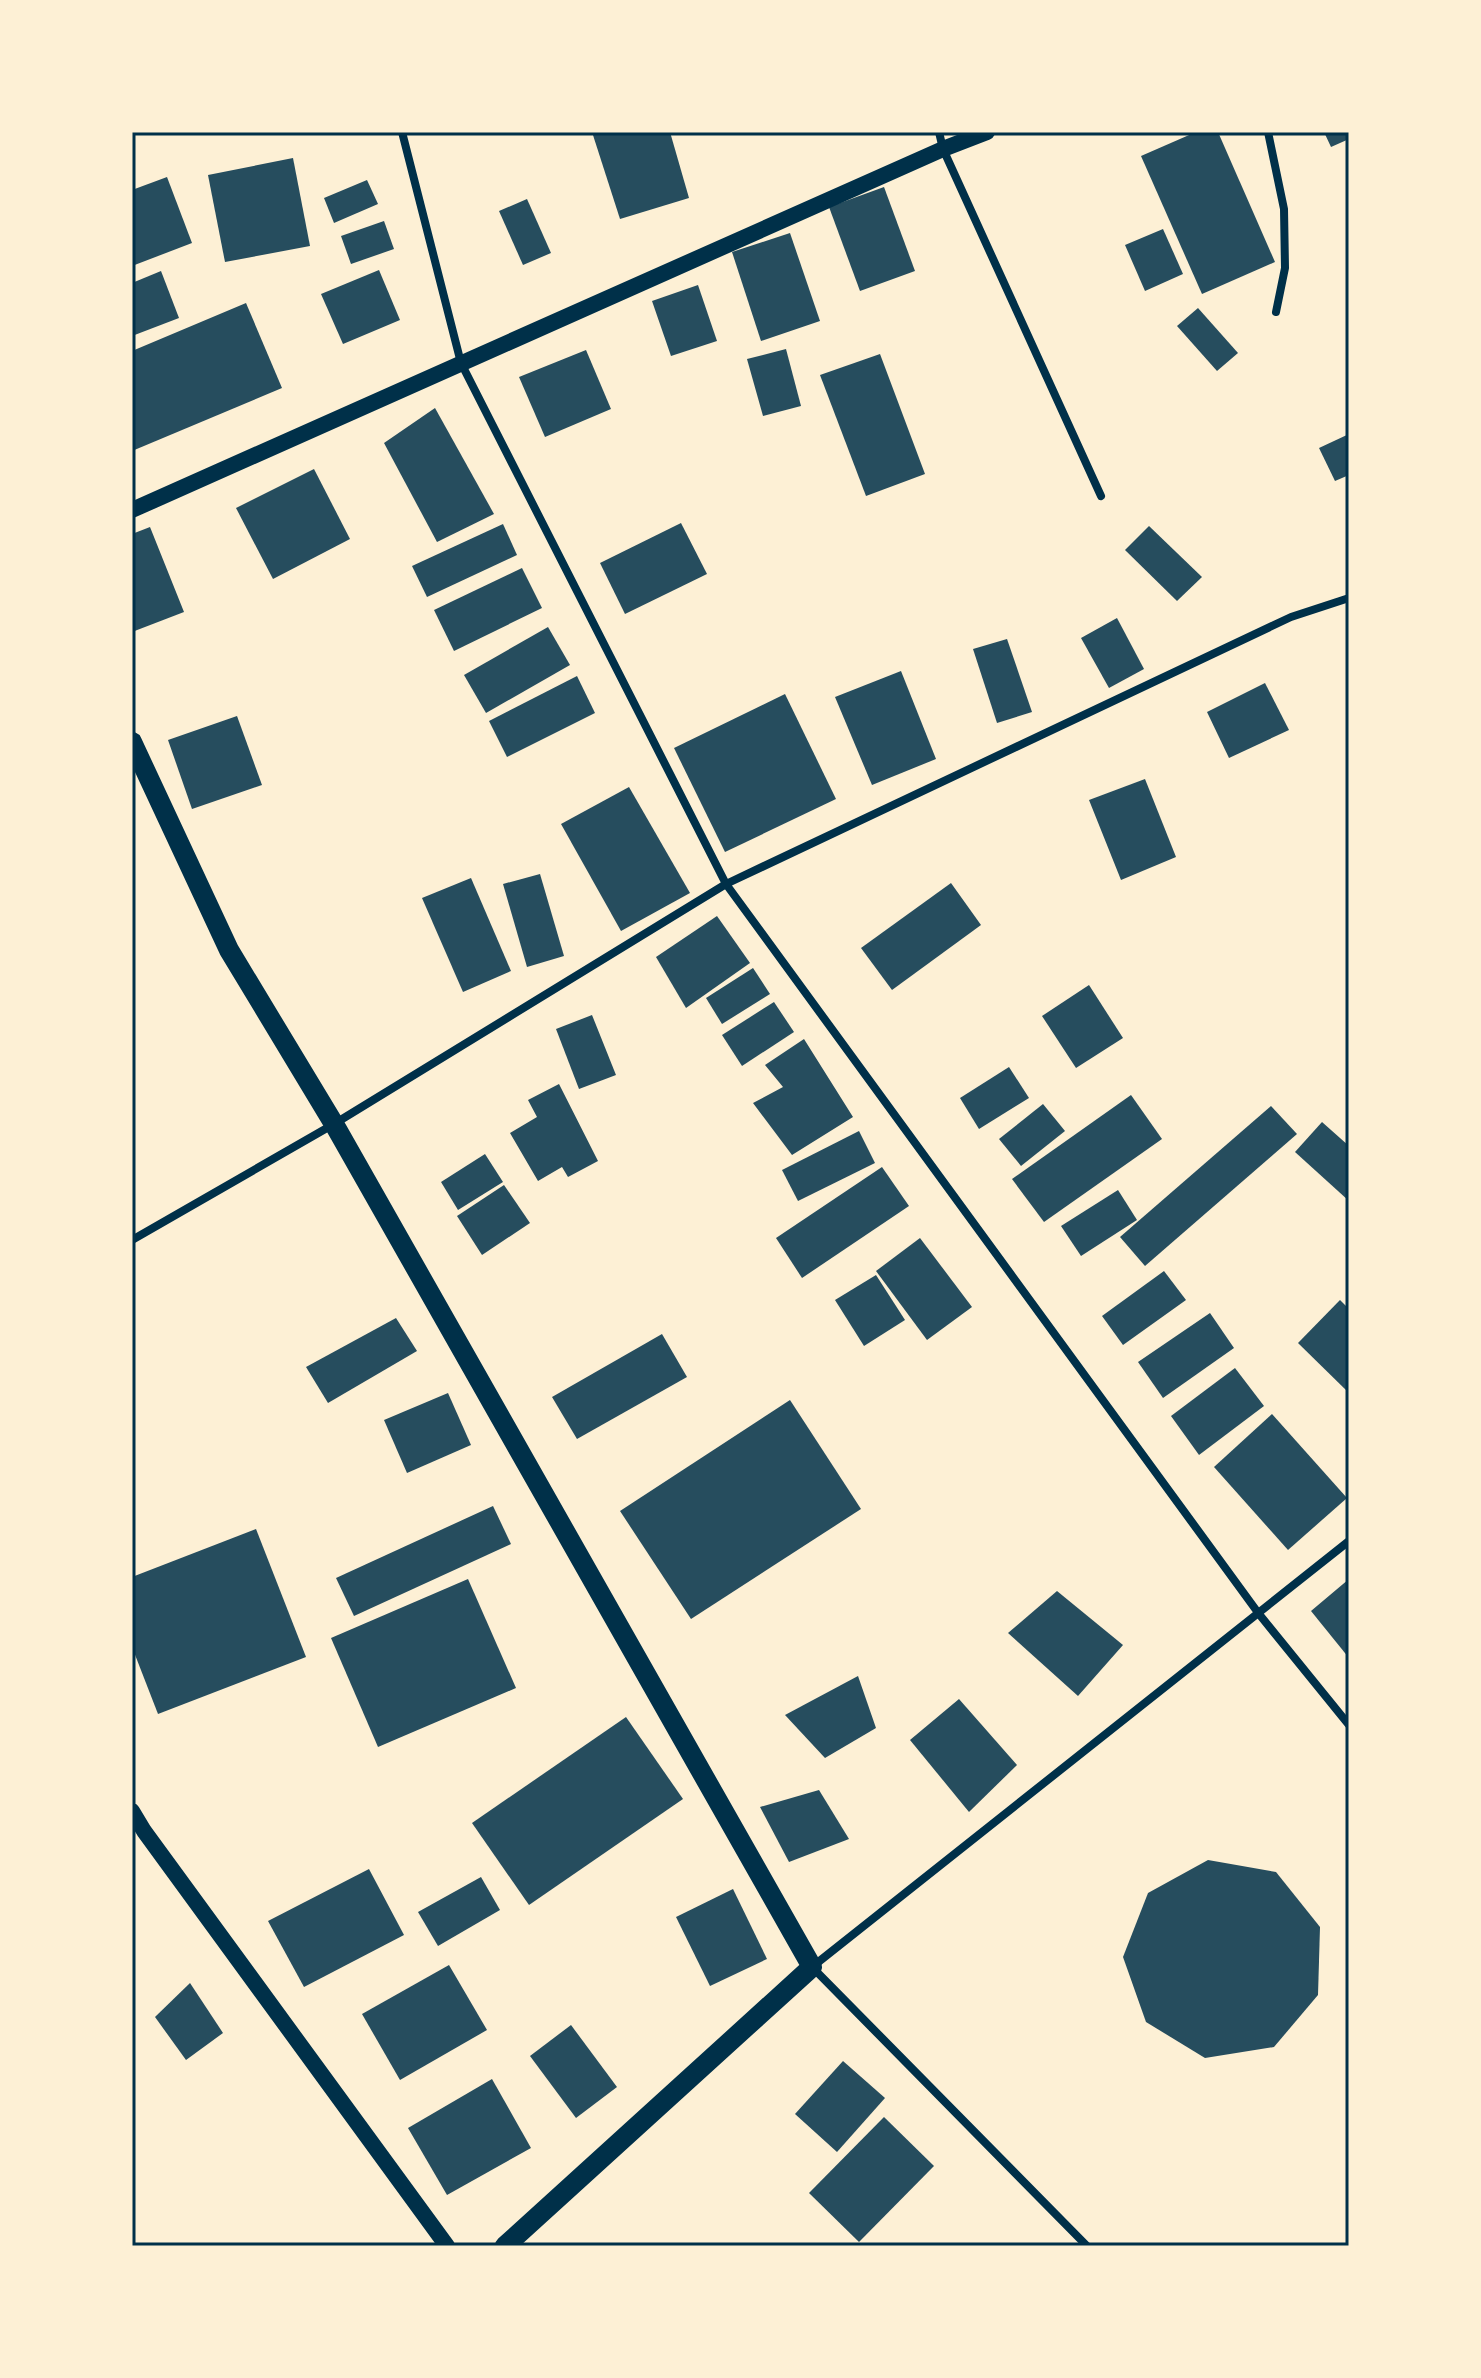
<svg xmlns="http://www.w3.org/2000/svg" width="1481" height="2378" viewBox="0 0 1481 2378" font-family="'PT Sans Narrow',sans-serif">
<style>
.building{fill:#264d5e}
.lines{fill:none;stroke-linecap:round;stroke-linejoin:round}
.minor{stroke:#003049;stroke-width:8}
.secondary{stroke:#003049;stroke-width:16}
.primary{stroke:#003049;stroke-width:20}
.neatline{fill:none;stroke:#003049;stroke-width:3}
</style>
<rect width="100%" height="100%" fill="#fdf0d5"/>
<g class="building">
<path d="M592 132H670L689 198 620 219Z"/>
<path d="M1196 132H1218L1275 262 1202 294 1141 156Z"/>
<path d="M1324 132H1349V139L1331 147Z"/>
<path d="M293 158 310 246 225 262 208 175Z"/>
<path d="M167 177 192 243 132 266V190Z"/>
<path d="M367 180 378 204 334 223 324 198Z"/>
<path d="M884 187 915 271 860 291 829 207Z"/>
<path d="M527 199 551 253 523 265 499 211Z"/>
<path d="M384 221 394 249 351 264 341 236Z"/>
<path d="M1163 229 1183 274 1145 291 1125 245Z"/>
<path d="M790 233 820 321 761 341 732 252Z"/>
<path d="M379 270 400 320 343 344 321 294Z"/>
<path d="M161 271 179 318 132 336V283Z"/>
<path d="M698 285 717 341 671 356 652 301Z"/>
<path d="M246 303 282 388 132 451V351Z"/>
<path d="M1198 308 1238 353 1217 371 1177 326Z"/>
<path d="M786 349 801 406 763 416 747 359Z"/>
<path d="M586 350 611 409 545 437 519 377Z"/>
<path d="M880 354 925 474 866 496 820 375Z"/>
<path d="M435 408 494 514 437 542 384 443Z"/>
<path d="M1349 434V475L1335 481 1319 448Z"/>
<path d="M314 469 350 539 273 579 236 508Z"/>
<path d="M681 523 707 574 625 614 600 563Z"/>
<path d="M503 524 517 555 427 597 412 566Z"/>
<path d="M1149 526 1202 577 1177 601 1125 550Z"/>
<path d="M150 527 184 612 132 632V534Z"/>
<path d="M522 568 542 608 454 651 434 610Z"/>
<path d="M1117 618 1144 669 1109 688 1081 638Z"/>
<path d="M548 627 570 665 486 713 464 675Z"/>
<path d="M1007 639 1032 712 997 723 973 649Z"/>
<path d="M901 671 936 759 872 785 835 697Z"/>
<path d="M577 676 595 713 507 757 489 721Z"/>
<path d="M1265 683 1289 730 1229 758 1207 712Z"/>
<path d="M785 694 836 799 725 852 674 748Z"/>
<path d="M237 716 262 785 192 809 168 740Z"/>
<path d="M1145 779 1176 857 1121 880 1089 800Z"/>
<path d="M629 787 690 893 621 931 561 824Z"/>
<path d="M540 874 564 956 527 967 503 884Z"/>
<path d="M471 878 511 971 463 992 422 898Z"/>
<path d="M951 883 981 925 892 990 861 948Z"/>
<path d="M717 916 750 963 686 1008 656 957Z"/>
<path d="M753 968 770 994 722 1024 706 998Z"/>
<path d="M1089 985 1123 1038 1076 1068 1042 1016Z"/>
<path d="M774 1002 794 1032 742 1066 722 1035Z"/>
<path d="M592 1015 616 1075 579 1089 556 1029Z"/>
<path d="M804 1039 853 1117 792 1155 753 1103 783 1087 765 1065Z"/>
<path d="M1009 1067 1029 1098 979 1129 960 1098Z"/>
<path d="M559 1084 598 1161 568 1177 562 1167 538 1181 510 1133 537 1117 528 1100Z"/>
<path d="M1131 1095 1162 1139 1044 1222 1012 1179Z"/>
<path d="M1043 1104 1065 1131 1021 1166 999 1139Z"/>
<path d="M1271 1106 1297 1134 1145 1266 1120 1237Z"/>
<path d="M1322 1122 1349 1146V1201L1295 1152Z"/>
<path d="M859 1131 875 1163 798 1201 782 1170Z"/>
<path d="M485 1154 503 1182 458 1210 441 1182Z"/>
<path d="M882 1167 909 1206 802 1278 776 1238Z"/>
<path d="M504 1185 530 1223 482 1255 457 1216Z"/>
<path d="M1118 1190 1137 1220 1081 1256 1061 1226Z"/>
<path d="M920 1238 972 1307 927 1340 876 1271Z"/>
<path d="M1164 1271 1186 1300 1123 1345 1102 1316Z"/>
<path d="M876 1275 905 1320 864 1346 835 1300Z"/>
<path d="M1340 1300 1349 1309V1393L1298 1343Z"/>
<path d="M1210 1313 1234 1348 1163 1398 1138 1362Z"/>
<path d="M396 1318 417 1351 328 1403 306 1367Z"/>
<path d="M662 1334 687 1377 577 1439 552 1397Z"/>
<path d="M1235 1368 1264 1406 1199 1455 1171 1416Z"/>
<path d="M448 1393 471 1445 407 1473 384 1420Z"/>
<path d="M790 1400 861 1509 691 1619 620 1511Z"/>
<path d="M1272 1414 1347 1498 1288 1550 1214 1467Z"/>
<path d="M493 1506 511 1544 354 1616 336 1578Z"/>
<path d="M256 1529 306 1657 158 1714 132 1647V1577Z"/>
<path d="M468 1579 516 1688 378 1747 331 1638Z"/>
<path d="M1349 1579V1658L1311 1611Z"/>
<path d="M1057 1591 1123 1645 1078 1696 1008 1633Z"/>
<path d="M858 1676 876 1728 825 1758 785 1715Z"/>
<path d="M959 1699 1017 1765 969 1812 910 1740Z"/>
<path d="M626 1717 683 1799 529 1905 472 1823Z"/>
<path d="M819 1790 849 1839 789 1862 760 1807Z"/>
<path d="M1208 1860 1276 1872 1320 1927 1318 1995 1274 2047 1205 2058 1146 2022 1123 1957 1148 1893Z"/>
<path d="M369 1869 404 1935 304 1987 268 1921Z"/>
<path d="M481 1877 500 1910 438 1946 418 1912Z"/>
<path d="M733 1889 767 1959 710 1986 676 1917Z"/>
<path d="M449 1965 487 2030 400 2080 362 2014Z"/>
<path d="M190 1983 223 2033 186 2060 155 2017Z"/>
<path d="M571 2025 617 2087 576 2118 530 2056Z"/>
<path d="M843 2061 885 2098 837 2152 795 2114Z"/>
<path d="M492 2079 531 2148 447 2195 408 2128Z"/>
<path d="M884 2117 934 2166 859 2242 809 2193Z"/>
</g>
<g class="lines">
<g class="minor">
<path d="M402 132 461 363 726 884 1259 1614 1349 1725"/>
<path d="M939 132 943 149 1101 496"/>
<path d="M1268 132 1284 209 1285 268 1276 312"/>
<path d="M132 1240 334 1124 726 884 1291 617 1349 598"/>
<path d="M1087 2246 812 1967 1349 1541"/>
</g>
<g class="secondary">
<path d="M132 510 943 149 987 132"/>
<path d="M132 1811 144 1831 447 2246"/>
</g>
<path class="primary" d="M132 742 229 950 334 1124 812 1967 505 2246"/>
</g>
<rect width="1481" height="2378" fill="none" stroke="#fdf0d5" stroke-width="268"/>
<rect x="134" y="134" width="1213" height="2110" class="neatline"/>
</svg>
